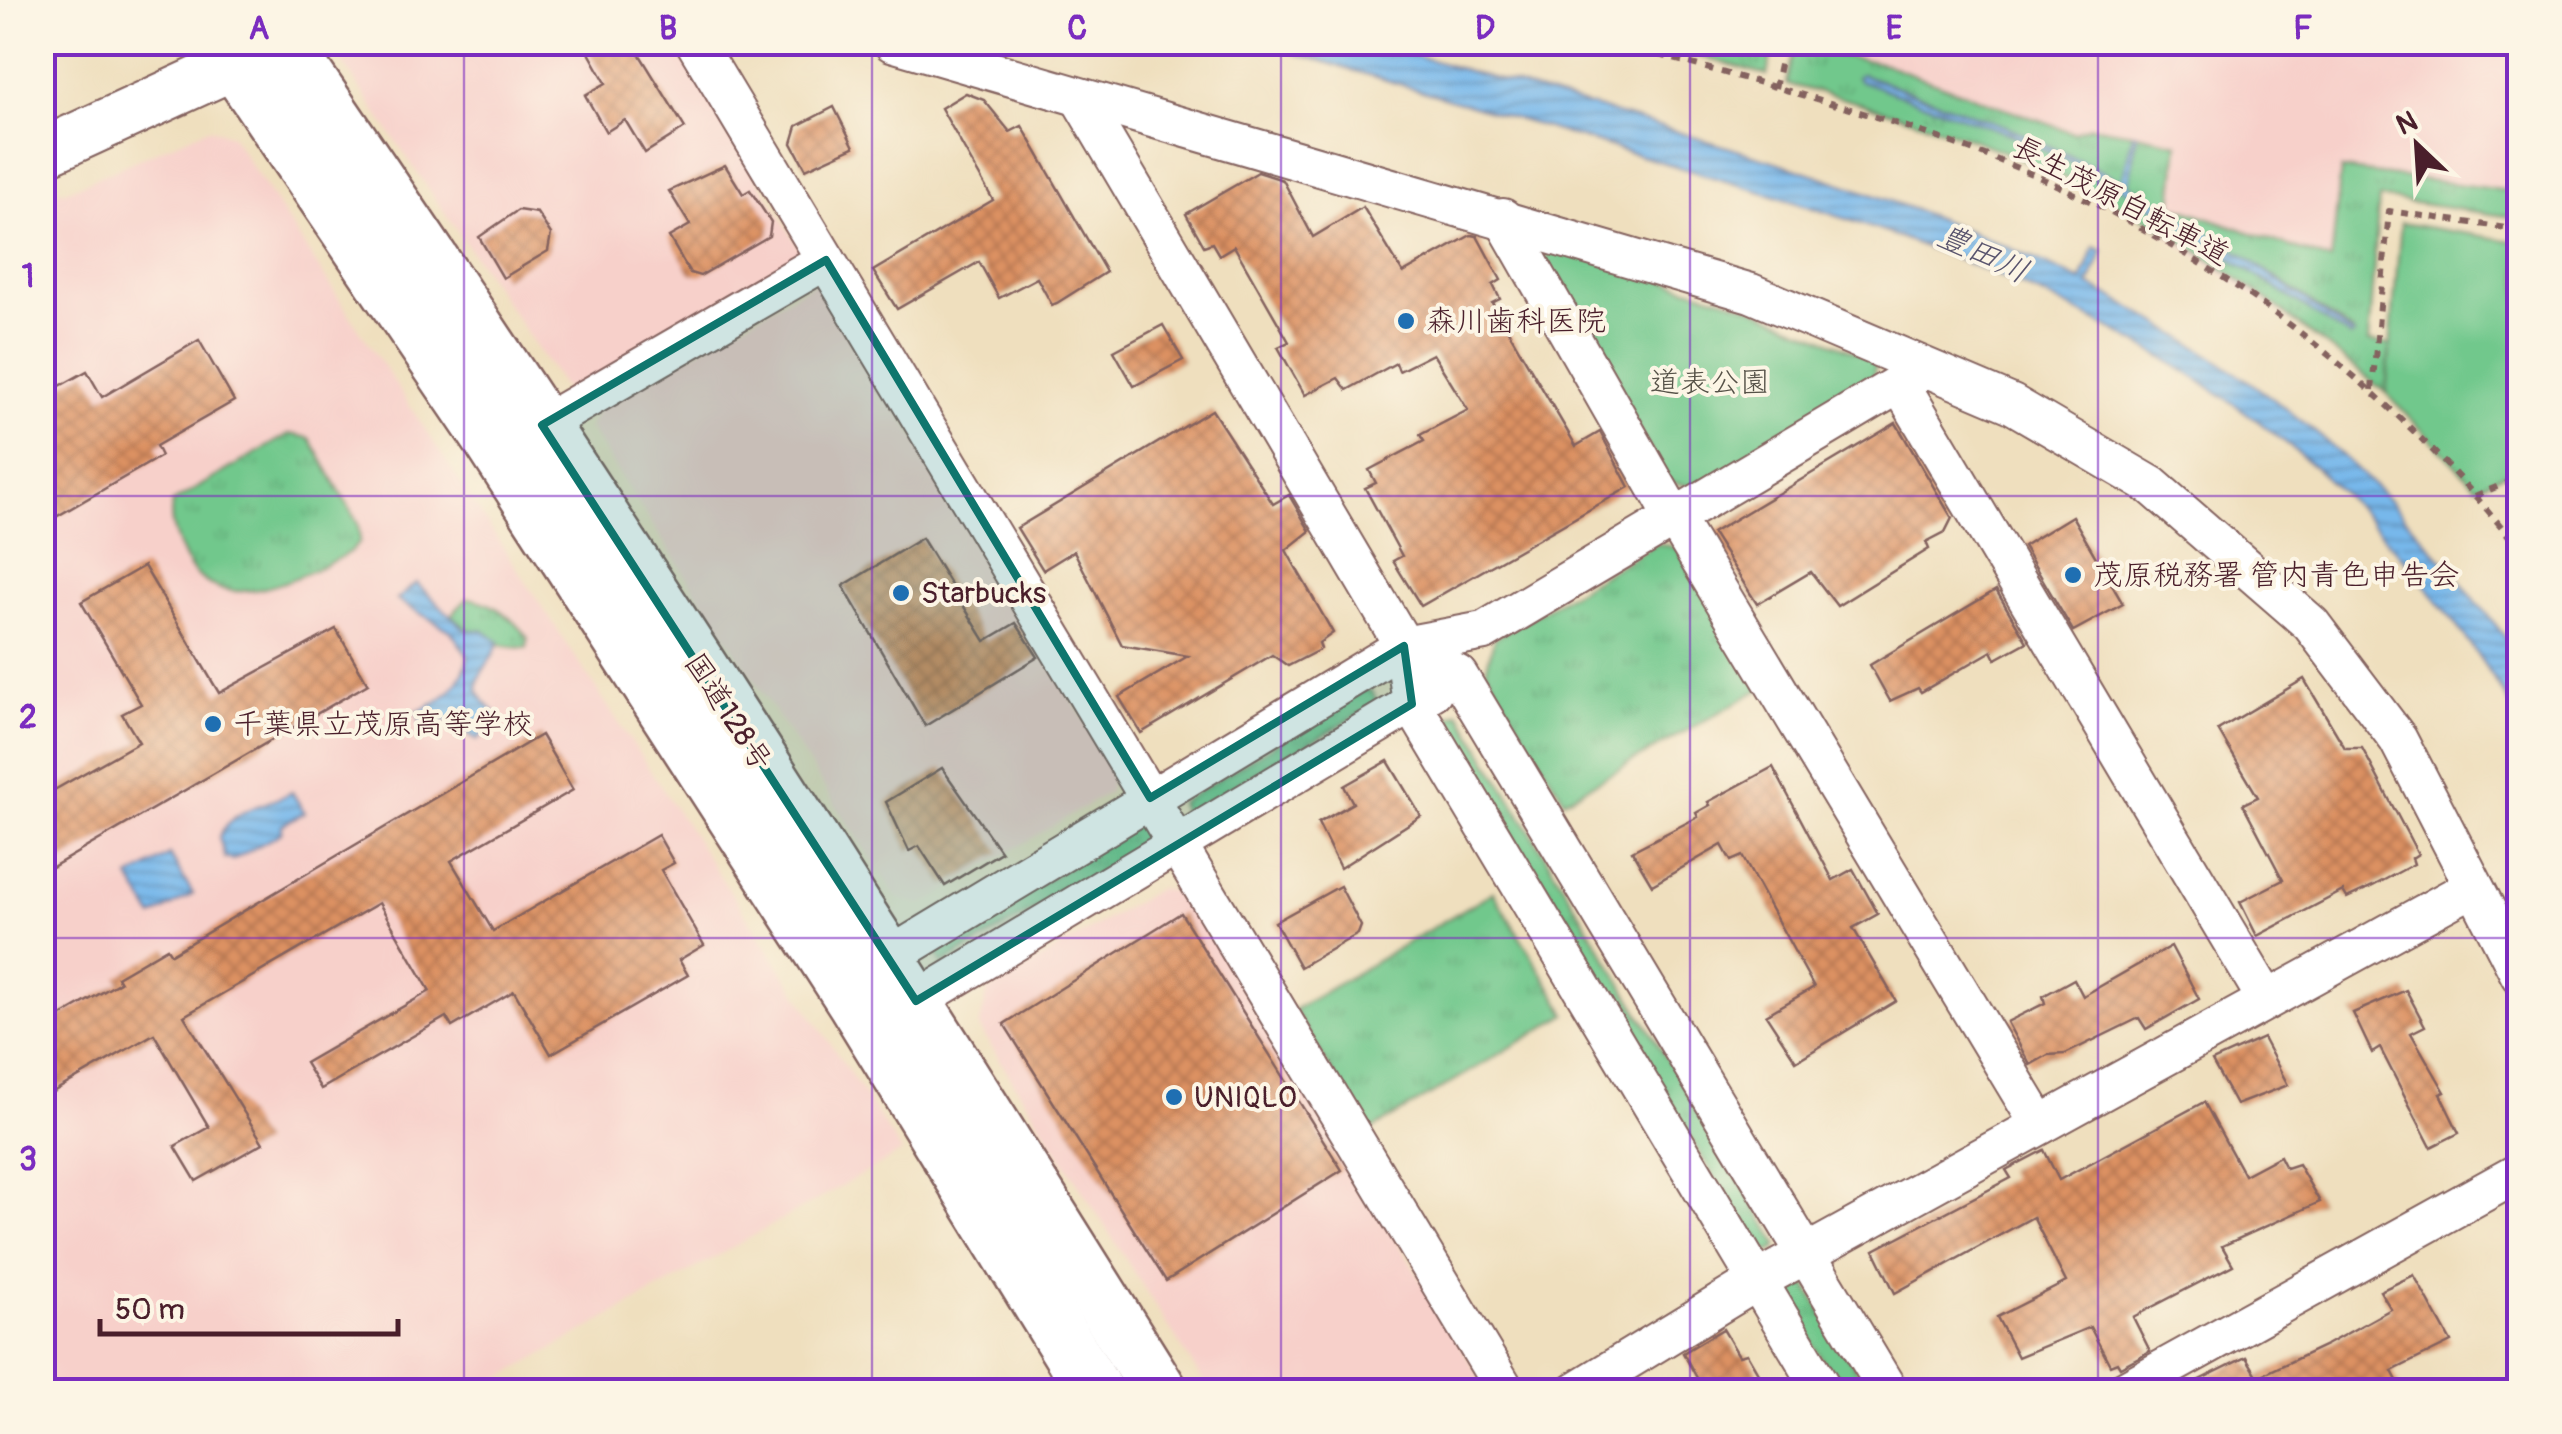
<svg xmlns="http://www.w3.org/2000/svg" width="2562" height="1434" viewBox="0 0 2562 1434" font-family="Pangolin,'Klee One',sans-serif">
<style>
.built{fill:#f7d0ca}
.grass{fill:url(#grass-tufts);stroke:#5e745c;stroke-width:2.5}
.park{fill:#71c88c;stroke:#5e745c;stroke-width:2.5}
.water{fill:url(#water-rules);stroke:#606c8b;stroke-width:2.5}
.building{fill:url(#building-cross-hatch)}
.lines{fill:none;stroke-linecap:round;stroke-linejoin:round}
.minor-casing{stroke:#84625e;stroke-width:42}
.tertiary-casing{stroke:#84625e;stroke-width:52}
.trunk-casing{stroke:#84625e;stroke-width:60}
.path{stroke:#84625e;stroke-width:6;stroke-dasharray:8 8;stroke-linecap:butt}
.minor{stroke:#fff;stroke-width:38}
.tertiary{stroke:#fff;stroke-width:48}
.trunk{stroke:#fff;stroke-width:55}
.marked{fill:#0f766e;fill-opacity:0.2;stroke:#0f766e;stroke-width:8;stroke-linejoin:round}
.grid{fill:none;stroke:#7b2cbf;stroke-width:2.5;stroke-opacity:0.55}
.poi-dot{fill:#1f6fb2;stroke:#fcf5e5;stroke-width:4}
.labels{text-anchor:middle;dominant-baseline:central;stroke-width:8;stroke-linejoin:round;paint-order:stroke}
.street-label{font-size:30px;fill:#4a1f2b;stroke:#fcf5e5}
.poi-label{font-size:30px;fill:#4a1f2b;stroke:#fcf5e5;text-anchor:start}
.park-label{font-size:30px;fill:#565248;stroke:#fcf5e5}
.water-label{font-size:32px;font-style:italic;fill:#5a556e;stroke:#fcf5e5}
.neatline{fill:none;stroke:#7b2cbf;stroke-width:4}
.grid-label{font-size:32px;text-anchor:middle;font-weight:bold;fill:#7b2cbf}
</style>
<defs>
<pattern id="grass-tufts" width="24" height="20" patternUnits="userSpaceOnUse" patternTransform="scale(2.5)"><rect width="24" height="20" fill="#71c88c"/><path d="M3 7l-1-3M5 7V3M7 7l1-3M15 17l-1-3M17 17v-4M19 17l1-3" fill="none" stroke="#63ab79"/></pattern>
<pattern id="water-rules" width="6" height="5" patternUnits="userSpaceOnUse" patternTransform="scale(2.5)"><rect width="6" height="5" fill="#77b8eb"/><path d="M0 2.5h6" fill="none" stroke="#6495bf"/></pattern>
<pattern id="building-cross-hatch" width="8" height="8" patternUnits="userSpaceOnUse" patternTransform="scale(2.5)"><rect width="8" height="8" fill="#dc9162"/><path d="M0 0l8 8M0 8l8-8" fill="none" stroke="#b47651"/></pattern>
</defs>
<rect width="100%" height="100%" fill="#fcf5e5"/>
<filter id="ink" filterUnits="userSpaceOnUse"><feTurbulence type="fractalNoise" baseFrequency=".01" numOctaves="2"/><feDisplacementMap in="SourceGraphic" scale="20" xChannelSelector="R" yChannelSelector="G"/><feConvolveMatrix kernelMatrix="1 2 1 2 8 2 1 2 1" color-interpolation-filters="sRGB"/></filter>
<filter id="wash" filterUnits="userSpaceOnUse"><feTurbulence type="fractalNoise" baseFrequency=".0048" numOctaves="4" result="noise"/><feDisplacementMap in="SourceGraphic" scale="40" xChannelSelector="R" yChannelSelector="G"/><feGaussianBlur stdDeviation="2.25" result="paint"/><feColorMatrix in="noise" values="0 0 0 0 0 0 0 0 0 0 0 0 0 0 0 0 0 1.4 0 .05"/><feComposite in="paint" operator="in"/></filter>
<g filter="url(#wash)">
<rect width="100%" height="100%" fill="#efdfbe"/>
<g class="built">
<path d="M329 43H676L803 254 568 394Z"/>
<path d="M1795 43H2519V218L2379 198 2368 343 2303 329 2132 212 2023 159 1907 115 1787 84Z"/>
<path d="M209 128 231 135 902 1152 494 1382 488 1391H43L42 186 66 191Z"/>
<path d="M820 279 1113 767 1109 792 922 905 896 897 589 428 597 409Z"/>
<path d="M1159 888 1189 895 1488 1391H1209L979 1027 988 991Z"/>
</g>
<g class="grass">
<path d="M1650 43 1774 42V43L1767 75Z"/>
<path d="M1795 43H1836L1835 54 1885 64 2073 133 2090 126 2133 133 2123 181 2015 130 1862 74 1857 77 2013 135 2119 185 2350 336 2353 332 2246 257 2129 184 2137 134 2178 143 2172 205 2331 261 2341 169 2519 192V218L2379 198 2368 342 2390 345 2386 393C2305 329 2222 261 2131 211 2023 152 1906 113 1787 84Z"/>
<path d="M289 434 310 438 358 524 360 542C351 554 333 561 320 567 271 591 205 614 180 548 174 533 168 517 173 502Z"/>
<path d="M1657 543 1678 548 1762 688 1564 800 1486 670 1494 639Z"/>
<path d="M468 598C495 602 511 617 528 638L527 648C492 647 477 640 451 615Z"/>
<path d="M1364 689 1372 692 1378 703 1184 815 1180 803Z"/>
<path d="M1459 712 1778 1244 1775 1250 1760 1254 1444 727V719Z"/>
<path d="M1149 824 1153 841 942 964 935 949 1136 825Z"/>
<path d="M1493 892 1567 1014 1368 1132 1294 1010Z"/>
<path d="M1805 1283 1869 1391H1841L1783 1295Z"/>
</g>
<g class="park">
<path d="M2401 223 2519 242V468L2476 486 2386 393Z"/>
<path d="M1553 248 1743 304 1875 360 1874 383 1699 488 1668 482 1542 262Z"/>
</g>
<g class="water">
<path d="M1261 43H1401L1400 51C1629 120 1866 176 2081 281L2094 247 2103 251 2089 285C2241 365 2353 447 2461 583 2479 606 2509 636 2519 663 2524 677 2520 701 2519 717 2454 615 2379 518 2285 442 2096 289 1860 220 1631 153 1508 117 1385 79 1261 43Z"/>
<path d="M1861 74 2015 130 2122 181 2133 133 2137 134 2129 184 2246 257 2354 335 2350 337 2119 185 2013 135 1859 80 1857 76Z"/>
<path d="M416 583 466 630H483L499 642C486 676 459 682 497 714L478 740 444 719 424 730 417 712C442 702 464 684 468 656L451 631 397 600Z"/>
<path d="M292 792 304 812 282 825 281 833 233 860 225 858 219 837C234 806 267 806 292 792Z"/>
<path d="M170 855 193 894 153 917 130 878Z"/>
</g>
<g id="blocks">
<g class="building">
<path d="M583 42H632L685 128 645 153 625 120 606 132 585 95 606 83Z"/>
<path d="M966 93 984 100 1010 132 1022 126 1106 272 1057 303 1052 305 1037 278 999 298 979 262 897 309 873 271 993 200 941 108Z"/>
<path d="M834 107 854 147 806 169 792 143 797 126Z"/>
<path d="M725 165 743 194 750 190 771 222 769 236 700 276 690 273 669 237 690 225 669 191Z"/>
<path d="M1258 172 1283 180 1313 237 1363 207 1403 273 1471 235 1477 236 1501 280 1493 285 1500 299 1492 303 1576 446 1600 432 1629 487 1421 606 1393 561 1402 556 1365 488 1376 483 1369 470 1424 441 1420 435 1468 410 1433 354 1399 371 1396 363 1347 390 1338 378 1305 395 1278 347 1289 342 1234 246 1219 255 1212 243 1204 246 1186 214Z"/>
<path d="M518 210 537 213 551 234 548 251 503 278 479 237Z"/>
<path d="M1163 325 1183 360 1134 386 1114 351Z"/>
<path d="M199 340 234 401 156 446 161 456 42 525V396L87 371 102 397Z"/>
<path d="M1212 410 1273 504 1289 495 1310 531 1286 550 1333 633 1319 643 1321 649 1288 666 1272 655 1141 733 1119 697 1188 656 1122 645 1074 551 1043 570 1017 528Z"/>
<path d="M1896 423 1952 518 1945 532 1926 542 1929 549 1837 606 1811 572 1757 604 1712 533Z"/>
<path d="M2072 516 2123 604 2073 631 2023 546Z"/>
<path d="M922 538 985 641 1016 623 1038 657 925 726 843 586Z"/>
<path d="M144 566 219 693 336 629 368 684 42 873V797L139 742 122 714 141 704 81 602Z"/>
<path d="M1996 590 2027 642 1996 659 1992 651 1921 692 1918 688 1890 701 1870 665Z"/>
<path d="M2304 679 2345 748H2362L2418 854 2412 858 2414 864 2373 886 2347 898 2343 891 2257 936 2240 902 2283 880 2243 804 2258 797 2218 730Z"/>
<path d="M541 735 573 790 451 861 493 931 658 835 674 863 661 870 704 945 679 960 688 975 551 1054 514 991 452 1027 446 1017 321 1089 305 1063 430 991 379 903 184 1016 263 1143 196 1181 175 1146 209 1127 154 1034 42 1098V1027L120 982 117 977 167 948 171 954Z"/>
<path d="M1388 761 1421 816 1340 868 1318 823 1353 803 1344 786Z"/>
<path d="M1773 767 1833 880 1853 869 1878 914 1853 928 1896 1001 1796 1061 1766 1015 1814 987 1742 856 1731 861 1722 845 1652 885 1632 851 1698 817 1696 813 1710 805 1708 802Z"/>
<path d="M942 768 1001 852 945 886 919 846 909 851 886 802Z"/>
<path d="M1340 886 1361 926 1358 934 1300 967 1275 922Z"/>
<path d="M1181 913 1342 1170 1166 1281 1004 1024Z"/>
<path d="M2171 946 2199 999 2146 1029 2139 1018 2065 1054 2048 1055 2030 1065 2007 1022 2045 1003 2043 996 2074 979 2083 996Z"/>
<path d="M2406 990 2425 1026 2411 1033 2445 1092 2440 1094 2459 1133 2431 1147 2380 1048 2372 1053 2353 1013Z"/>
<path d="M2263 1038 2288 1085 2236 1105 2212 1061Z"/>
<path d="M2204 1102 2244 1175 2280 1156 2286 1168 2298 1164 2320 1202 2222 1246 2233 1265 2133 1317 2150 1351 2120 1367 2117 1362 2110 1365 2090 1327 2018 1357 1997 1317 2066 1282 2033 1217 1895 1293 1874 1250 2011 1178 2006 1170 2044 1150 2059 1180Z"/>
<path d="M2414 1275 2451 1342 2392 1371 2403 1392H2175L2246 1357 2258 1377 2326 1345 2391 1309 2380 1291Z"/>
<path d="M1723 1329 1739 1356 1747 1354 1769 1392H1705L1683 1353Z"/>
</g>
</g>
</g>
<g filter="url(#ink)">
<use href="#blocks" fill-opacity="0" stroke="#84625e" stroke-width="2.5"/>
<g class="lines">
<defs>
<g id="minor">
<path d="M695 42 1506 1392"/>
<path d="M892 42 1751 293 2012 404 2152 486 2311 624 2398 739 2520 975"/>
<path d="M1081 100 1404 646 1412 704 1824 1392"/>
<path d="M1503 218 1674 517 2040 1125"/>
<path d="M1900 384 2267 1000"/>
<path d="M542 425 826 260"/>
<path d="M1404 646 1458 675 1889 1392"/>
<path d="M875 977 888 958 914 942 1404 646 1484 631 1924 369"/>
<path d="M894 1002 916 1001 1433 691"/>
<path d="M1575 1392 1757 1281 2473 887"/>
<path d="M2122 1392 2520 1172"/>
</g>
<path id="tertiary" d="M42 153 236 64 269 44"/>
<g id="trunk">
<path d="M221 42 493 442 856 1003 1095 1392"/>
<path d="M282 42C587 484 875 937 1160 1392"/>
</g>
</defs>
<use href="#minor" class="minor-casing"/>
<use href="#tertiary" class="tertiary-casing"/>
<use href="#trunk" class="trunk-casing"/>
<g class="path">
<path d="M1613 42C1739 78 1868 109 1990 157 2196 237 2384 376 2520 550"/>
<path d="M1775 88 1785 42"/>
<path d="M2372 390 2389 211 2520 230"/>
<path d="M2475 496 2520 477"/>
</g>
<use href="#minor" class="minor"/>
<use href="#tertiary" class="tertiary"/>
<use href="#trunk" class="trunk"/>
</g>
</g>
<path class="marked" d="M826 260 1150 798 1404 646 1412 704 916 1001 542 425Z"/>
<path class="grid" d="M464 42V1392M872 42V1392M1281 42V1392M1690 42V1392M2098 42V1392M42 496H2520M42 938H2520"/>
<g class="poi-dot">
<circle cx="1406" cy="321" r="10"/>
<circle cx="2073" cy="575" r="10"/>
<circle cx="901" cy="593" r="10"/>
<circle cx="213" cy="724" r="10"/>
<circle cx="1174" cy="1097" r="10"/>
</g>
<g class="labels">
<g class="street-label">
<text transform="translate(2121 201) rotate(28)">長生茂原自転車道</text>
<text transform="translate(728 712) rotate(57)">国道128号</text>
</g>
<g class="poi-label">
<text x="1426" y="321">森川歯科医院</text>
<text x="2093" y="575">茂原税務署 管内青色申告会</text>
<text x="921" y="593">Starbucks</text>
<text x="233" y="724">千葉県立茂原高等学校</text>
<text x="1194" y="1097">UNIQLO</text>
</g>
<g class="park-label">
<text x="1710" y="382">道表公園</text>
</g>
<g class="water-label">
<text transform="translate(1983 254) rotate(25)">豊田川</text>
</g>
</g>
<rect width="2562" height="1434" fill="none" stroke="#fcf5e5" stroke-width="110"/>
<g transform="translate(2417 145) rotate(335)" stroke="#fcf5e5" stroke-width="8" paint-order="stroke">
<path d="M0-8L18 38L0 25L-18 38Z" fill="#4a1f2b"/>
<text y="-15" font-size="28" font-weight="bold" text-anchor="middle" fill="#4a1f2b">N</text>
</g>
<path d="M100 1319v15h298v-15" fill="none" stroke="#4a1f2b" stroke-width="5"/>
<text x="115" y="1319" font-size="30" fill="#4a1f2b" stroke="#fcf5e5" stroke-width="8" paint-order="stroke">50 m</text>
<rect x="55" y="55" width="2452" height="1324" class="neatline"/>
<g class="grid-label">
<text x="259" y="39">A</text>
<text x="668" y="39">B</text>
<text x="1077" y="39">C</text>
<text x="1485" y="39">D</text>
<text x="1894" y="39">E</text>
<text x="2303" y="39">F</text>
<text x="28" y="287">1</text>
<text x="28" y="728">2</text>
<text x="28" y="1170">3</text>
</g>
</svg>
